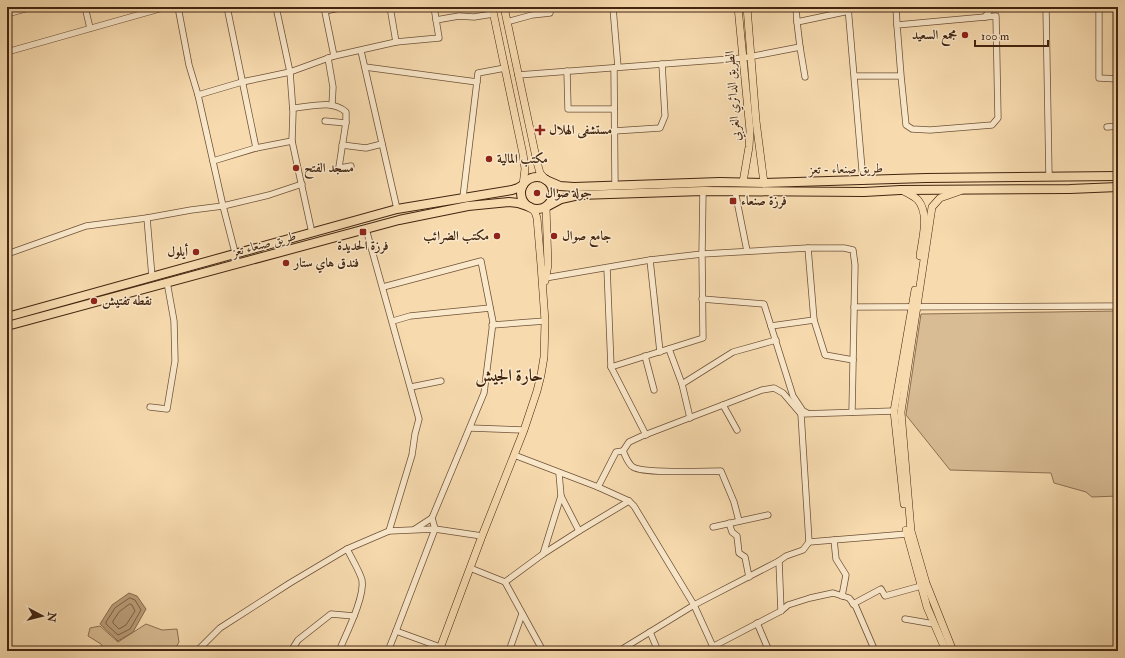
<svg xmlns="http://www.w3.org/2000/svg" width="1125" height="658" viewBox="0 0 1125 658" font-family="'IM FELL Double Pica',Amiri,serif">
<style>
.green{fill:#d8bc94;stroke:#8d7052}
.water{fill:#b99d79;stroke:#896d4f}
.lines{fill:none;stroke-linecap:round;stroke-linejoin:round}
.shore{stroke:#7e6144;stroke-width:1}
.minor-casing{stroke:#6f5238;stroke-width:7}
.major-casing{stroke:#422510;stroke-width:8}
.highway-casing{stroke:#422510;stroke-width:10}
.minor{stroke:#fae8cb;stroke-width:5.5}
.major{stroke:#f7dbaf;stroke-width:7}
.highway{stroke:#f7dbaf;stroke-width:8}
.poi-dot{fill:#8f2418;stroke:#fae8cb;stroke-width:1.5}
.labels{text-anchor:middle;dominant-baseline:central;stroke-width:3;stroke-linejoin:round;paint-order:stroke}
.poi-label{font-size:13px;font-weight:bold;fill:#422510;stroke:#fae8cb;text-anchor:start}
.street-label{font-size:13px;fill:#422510;stroke:#fae8cb}
.district-label{font-size:17px;font-weight:bold;fill:#422510;stroke:#fae8cb}
</style>
<rect width="100%" height="100%" fill="#f7dbaf"/>
<filter id="stains"><feTurbulence type="fractalNoise" baseFrequency=".005" numOctaves="4"/><feColorMatrix values="0 0 0 0 .2 0 0 0 0 .09 0 0 0 0 .02 0 0 0 .5 -.17"/></filter>
<radialGradient id="worn" r=".72"><stop offset=".6" stop-color="#630" stop-opacity="0"/><stop offset="1" stop-color="#630" stop-opacity=".3"/></radialGradient>
<g class="green">
<path d="M1118 311V496L1092 497 1086 492 1054 483 1051 473 950 470 906 415 921 314Z"/>
<path d="M146 624 162 630 177 629 179 642 174 651H144V650L130 651 122 648 118 651H104L101 644 88 636 90 628 100 626 118 642Z"/>
</g>
<path class="water" d="M129 593 137 596 146 609 133 632 118 641 100 624 112 605Z"/>
<g class="lines">
<g class="shore">
<path d="M130 598 135 600 141 610 130 629 118 635 106 624V622L115 608Z"/>
<path d="M130 604 132 605 135 611 126 625 119 629 113 623V621L119 612Z"/>
</g>
<defs>
<g id="minor">
<path d="M85 7 90 28"/>
<path d="M178 7 189 65 198 95 223 206 238 264"/>
<path d="M227 7 256 148"/>
<path d="M276 7 290 72 293 112 292 141 312 233"/>
<path d="M324 7 334 56"/>
<path d="M390 7 396 42"/>
<path d="M575 7 613 8 618 67"/>
<path d="M796 7 797 22 849 11"/>
<path d="M848 7 863 181"/>
<path d="M896 7 897 25"/>
<path d="M1046 7 1049 177"/>
<path d="M1099 7V78L1118 79"/>
<path d="M325 11 344 7"/>
<path d="M7 14 32 7"/>
<path d="M985 17 992 7"/>
<path d="M436 20 459 16 474 17 493 14"/>
<path d="M507 22 532 15 550 13 551 7"/>
<path d="M800 47 805 77"/>
<path d="M361 51 397 209"/>
<path d="M7 52 166 7"/>
<path d="M328 58 333 87 332 105"/>
<path d="M365 67 477 82"/>
<path d="M614 68 615 185"/>
<path d="M567 71 568 109H614"/>
<path d="M518 75 743 58 800 47 797 22"/>
<path d="M855 76H901L906 125 912 129 930 130 992 125 998 118 996 16 897 25 901 76"/>
<path d="M198 95 242 82 290 72 334 56 396 42 439 38 434 7"/>
<path d="M293 108C310 107 332 99 346 112V122L339 167 340 168 351 166"/>
<path d="M325 121 346 123"/>
<path d="M1107 127 1118 126"/>
<path d="M614 131 660 128 665 116 662 64"/>
<path d="M342 145 366 148 382 144"/>
<path d="M213 161 256 148 292 141"/>
<path d="M735 191 747 251"/>
<path d="M463 197 478 73 505 68"/>
<path d="M147 218 152 277"/>
<path d="M808 248 814 320 825 355 853 360"/>
<path d="M7 254 86 226 147 218 191 210 223 206 269 195 302 184"/>
<path d="M650 260 660 352"/>
<path d="M607 268 611 367 703 338 702 254 808 248H844L853 250 855 265 852 412"/>
<path d="M545 278 650 260 702 254 703 191"/>
<path d="M383 287 481 261 493 322 484 393 432 518 415 529"/>
<path d="M702 299 764 304 793 396 803 411 807 413"/>
<path d="M854 307 1118 306"/>
<path d="M393 321 410 316 490 308"/>
<path d="M492 325 545 321"/>
<path d="M771 326 814 320"/>
<path d="M669 349 682 384"/>
<path d="M645 356 654 390"/>
<path d="M611 367 646 435"/>
<path d="M411 387 441 381"/>
<path d="M723 405 737 430"/>
<path d="M150 407 167 409 175 361 174 321 167 282"/>
<path d="M894 411 801 414 809 542 907 534"/>
<path d="M690 418 682 384 733 352 776 340"/>
<path d="M470 428 524 430"/>
<path d="M514 455 598 487 629 501 634 506 694 605 619 651"/>
<path d="M559 473 561 496 579 531 629 501"/>
<path d="M598 487 616 452 623 451"/>
<path d="M739 521 734 502 721 471C705 471 644 474 633 467 628 464 626 457 623 451L629 442 642 436 762 390 774 388 783 393 801 414"/>
<path d="M729 523 732 532 737 536 739 553 745 557 749 577"/>
<path d="M713 527 768 515"/>
<path d="M389 531 435 529 482 536"/>
<path d="M834 540 836 559 846 575 842 596"/>
<path d="M543 554 561 496"/>
<path d="M779 561 781 611"/>
<path d="M470 568 505 582 543 651"/>
<path d="M505 582 543 554 579 531"/>
<path d="M853 604 881 589 885 596 921 586"/>
<path d="M905 619 934 624"/>
<path d="M757 623 769 651"/>
<path d="M396 631 435 529 432 518"/>
<path d="M650 632 658 651"/>
<path d="M714 646 781 611 788 605 810 598 833 593 849 598 856 607 875 651"/>
<path d="M197 651 220 628 290 583 347 549 389 531 412 455 415 434 419 419 366 229"/>
<path d="M291 651 298 640 331 614 354 616"/>
<path d="M339 651C346 634 365 597 362 580 360 572 351 557 347 549"/>
<path d="M388 651 396 631 440 647"/>
<path d="M509 651 522 614"/>
<path d="M715 651 694 605 779 561 786 556 803 550 809 542"/>
</g>
<g id="major">
<path d="M492 7 523 154 525 169 523 185"/>
<path d="M504 7 537 162 540 173 546 180"/>
<path d="M738 7 750 131 749 147 743 182"/>
<path d="M747 7 756 121 764 183"/>
<path d="M902 190C907 193 914 196 918 200 930 215 922 239 920 256"/>
<path d="M545 281 548 265 546 207"/>
<path d="M904 504 894 411 915 290"/>
<path d="M906 530 927 607 946 651"/>
<path d="M439 651 482 536 524 430 537 391 541 375 544 357 545 321 541 265 537 218 535 212 530 207"/>
<path d="M953 651 926 583 911 531 901 412 932 207 940 198 960 191"/>
</g>
<g id="highway">
<circle cx="537" cy="193" r="16"/>
<path d="M546 180 560 186 574 187 720 182 764 183 926 178 1118 176"/>
<path d="M546 207 561 199 579 195 703 191 864 192 900 190 1070 189 1118 187"/>
<path d="M7 317 397 209 512 190 518 188 523 185"/>
<path d="M7 326 399 220 468 206 509 202 518 203 530 207"/>
</g>
</defs>
<use href="#minor" class="minor-casing"/>
<use href="#major" class="major-casing"/>
<use href="#highway" class="highway-casing"/>
<use href="#minor" class="minor"/>
<use href="#major" class="major"/>
<use href="#highway" class="highway"/>
</g>
<g class="poi-dot">
<circle cx="965" cy="35" r="4"/>
<path d="M538 124h4v4h4v4h-4v4h-4v-4h-4v-4h4z"/>
<circle cx="489" cy="159" r="4"/>
<circle cx="296" cy="168" r="4"/>
<circle cx="537" cy="193" r="4"/>
<rect x="729" y="197" width="8" height="8" rx="2"/>
<rect x="359" y="228" width="8" height="8" rx="2"/>
<circle cx="497" cy="236" r="4"/>
<circle cx="554" cy="236" r="4"/>
<circle cx="196" cy="252" r="4"/>
<circle cx="286" cy="263" r="4"/>
<circle cx="94" cy="301" r="4"/>
</g>
<g class="labels">
<g class="poi-label">
<text x="957" y="35" text-anchor="end">مجمع السعيد</text>
<text x="549" y="130">مستشفى الهلال</text>
<text x="497" y="159">مكتب المالية</text>
<text x="304" y="168">مسجد الفتح</text>
<text x="545" y="193">جولة صوال</text>
<text x="741" y="201">فرزة صنعاء</text>
<text x="489" y="236" text-anchor="end">مكتب الضرائب</text>
<text x="562" y="236">جامع صوال</text>
<text x="363" y="246" text-anchor="middle">فرزة الحديدة</text>
<text x="188" y="252" text-anchor="end">أيلول</text>
<text x="294" y="263">فندق هاي ستار</text>
<text x="102" y="301">نقطه تفتيش</text>
</g>
<g class="street-label">
<text transform="translate(733 96) rotate(-94)">الطريق الدائري الغربي</text>
<text transform="translate(846 169) rotate(-1)">طريق صنعاء - تعز</text>
<text transform="translate(264 244) rotate(-15)">طريق صنعاء تعز</text>
</g>
<g class="district-label">
<text x="509" y="375">حارة الجيش</text>
</g>
</g>
<rect width="1125" height="658" fill="none" stroke="#f7dbaf" stroke-width="24"/>
<rect x="8" y="8" width="1109" height="642" fill="none" stroke="#422510" stroke-width="2"/>
<rect x="12" y="12" width="1101" height="634" fill="none" stroke="#422510"/>
<g transform="translate(42 616) rotate(97)" stroke="#fae8cb" stroke-width="3" paint-order="stroke">
<path d="M0-3L7 15L0 10L-7 15Z" fill="#422510"/>
<text y="-6" font-size="11" font-weight="bold" text-anchor="middle" fill="#422510">N</text>
</g>
<path d="M975 40v6h73v-6" fill="none" stroke="#422510" stroke-width="2"/>
<text x="981" y="40" font-size="12" fill="#422510" stroke="#fae8cb" stroke-width="3" paint-order="stroke">100 m</text>
<rect width="100%" height="100%" filter="url(#stains)"/>
<rect width="100%" height="100%" fill="url(#worn)"/>
</svg>
